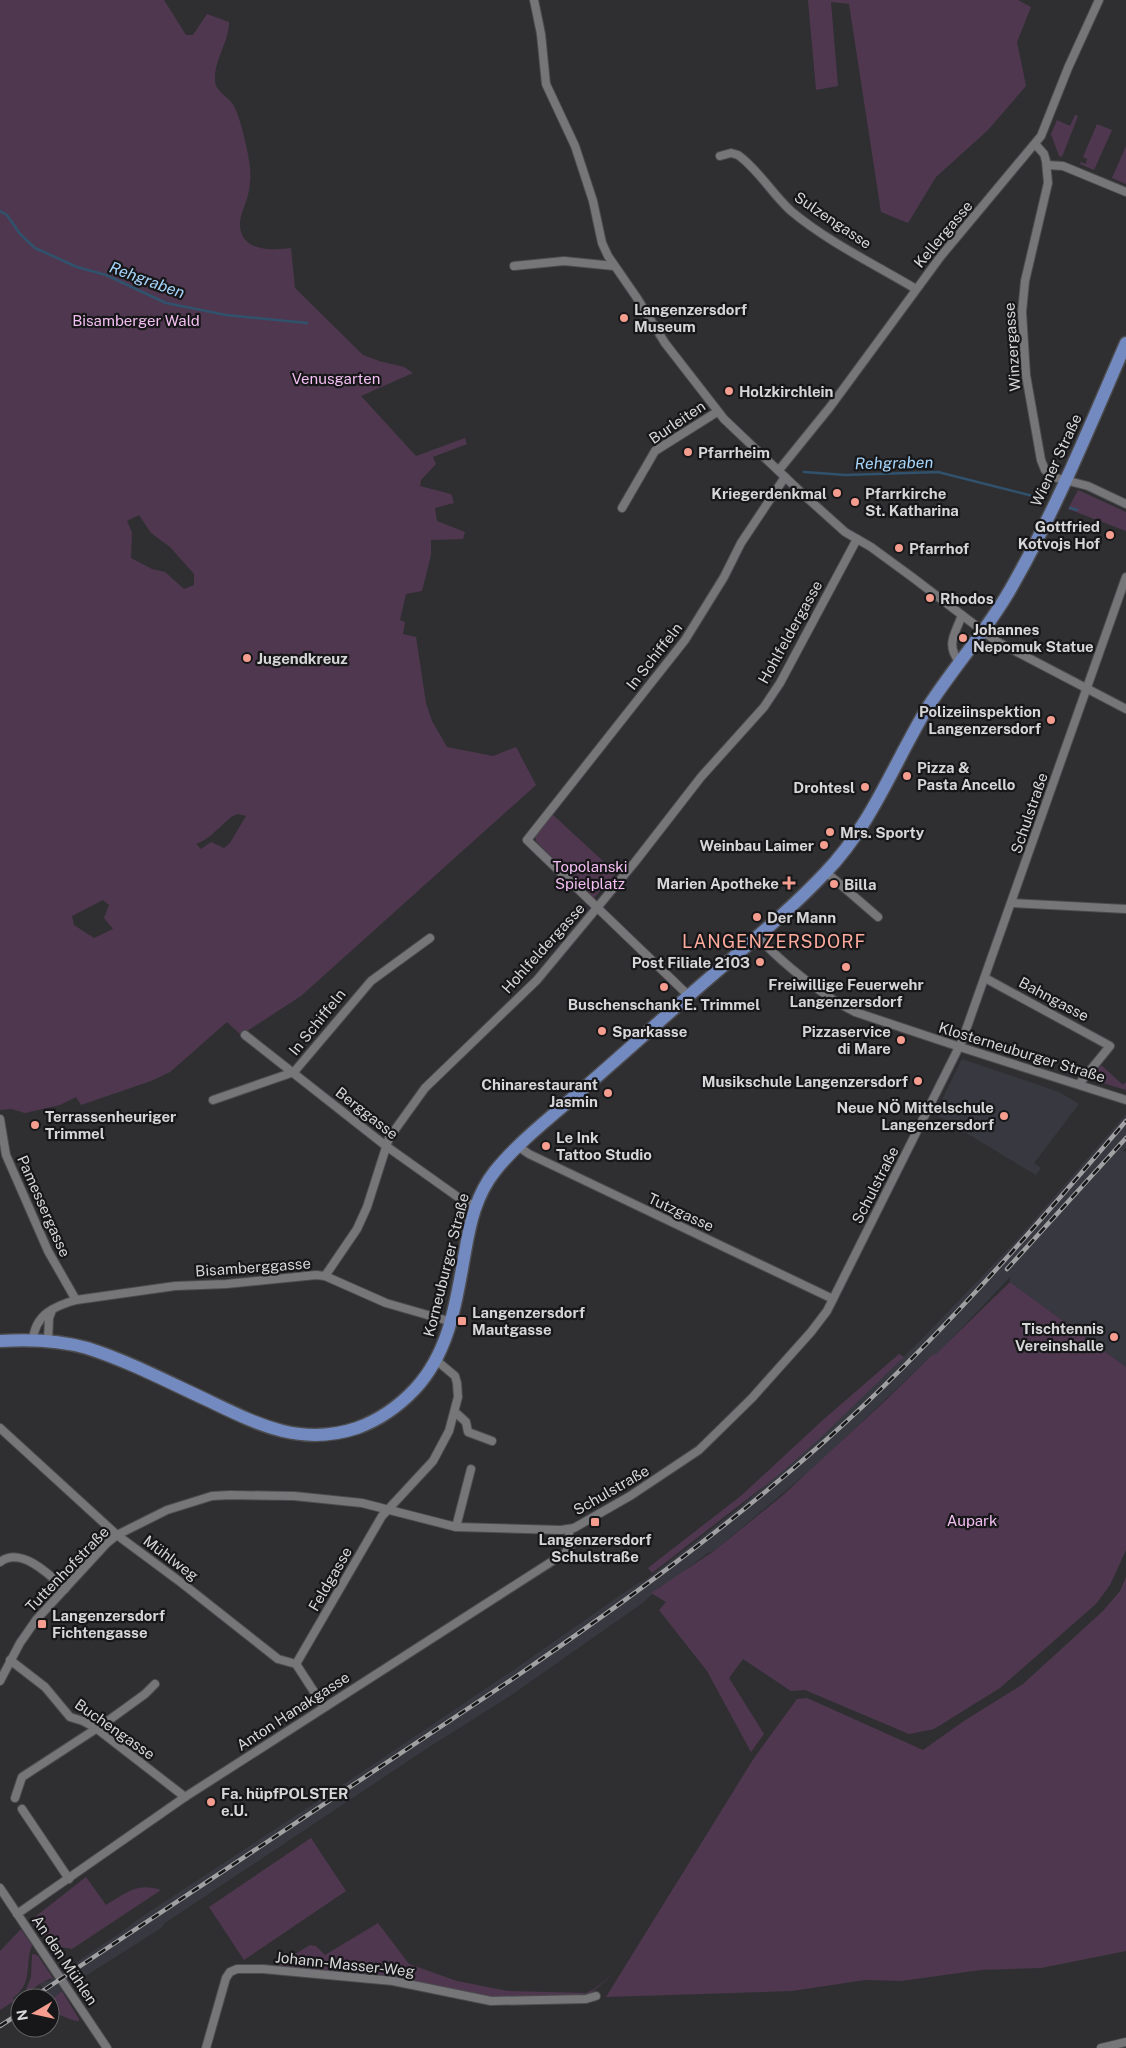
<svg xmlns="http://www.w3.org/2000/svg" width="1126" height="2048" viewBox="0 0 1126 2048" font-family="'Public Sans',sans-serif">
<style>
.built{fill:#383841}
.green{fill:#4f384f;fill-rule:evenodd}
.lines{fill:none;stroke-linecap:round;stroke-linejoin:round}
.stream{stroke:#30526d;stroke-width:2.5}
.minor-casing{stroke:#4c4c4f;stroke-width:10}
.primary-casing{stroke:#4c4c4f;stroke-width:15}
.minor{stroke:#767679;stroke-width:8}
.primary{stroke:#738ac0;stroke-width:12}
.rail-casing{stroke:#a1a1a3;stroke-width:4.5}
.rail{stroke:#171719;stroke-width:2.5;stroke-dasharray:8;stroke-linecap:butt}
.poi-dot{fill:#f59d8f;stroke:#171719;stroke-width:2}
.labels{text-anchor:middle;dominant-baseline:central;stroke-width:4.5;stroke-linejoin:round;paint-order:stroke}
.street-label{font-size:15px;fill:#d6d6d8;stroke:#171719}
.poi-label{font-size:15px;font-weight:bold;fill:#d6d6d8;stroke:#171719;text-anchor:start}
.park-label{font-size:15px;fill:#f4bff3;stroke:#171719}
.water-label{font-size:16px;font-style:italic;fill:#a6d5fb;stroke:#171719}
.quarter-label{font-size:18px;letter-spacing:1px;fill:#feab9e;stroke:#171719}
</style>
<rect width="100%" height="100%" fill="#2f2f32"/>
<g class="built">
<path d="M962 1059 1059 1092 1079 1104 1034 1163 1041 1168 1036 1175 935 1114Z"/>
<path d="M1126 1114V1147L1123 1151 1126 1152V1367L1010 1282V1277L936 1355H932L814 1467 714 1551 708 1553 667 1584 660 1586 644 1602 510 1696 429 1747 165 1923 161 1928 62 1991 52 2000 49 1996 46 1998H29L43 1989 40 1984 44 1981H49L130 1926 134 1922 359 1774 512 1671 638 1583 644 1581 739 1508 816 1441 922 1339 1014 1243Z"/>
</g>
<g class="green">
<path d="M0 0H164L186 35H193L207 14 229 22C229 42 215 58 215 78 214 93 230 96 235 108 241 121 249 154 250 168 251 176 250 187 248 195 245 207 237 219 241 232 247 252 275 250 291 248L295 288 363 355 379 361 404 367 413 373 361 396 416 456 465 438 467 444 433 457 436 464 421 480 420 486 451 494 454 503 435 508 437 521 465 532 463 539 431 540V555L422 591 406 594 400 620 405 622 403 634 416 637 426 703 432 721 447 747 493 756 516 747 536 785 301 996 241 1035 227 1022 170 1072 151 1081 81 1105 76 1097 60 1105 25 1113 11 1109 0 1110ZM139 515 151 533 170 547 194 574V585L184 589 165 572 152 569 131 558 132 532 127 521ZM238 814 246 816 230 843 224 848 211 842 201 849 196 844C213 839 227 816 238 814ZM103 900 109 905 104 918 113 929 94 938 74 925 72 916Z"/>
<path d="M808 0H1018L1031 7 1017 42 1026 86 988 130 936 177 908 223 881 212 849 4 831 2 838 86 816 90Z"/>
<path d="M1075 115 1078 116 1062 157 1059 156 1051 134 1057 120 1070 126Z"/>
<path d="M1097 124 1112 130 1094 170 1080 164 1081 162 1086 164 1087 159 1083 157Z"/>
<path d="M1126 146V184L1112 178Z"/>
<path d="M1078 490 1126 512V531L1068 509Z"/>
<path d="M552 814 616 873 594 898 589 899 536 841 535 836Z"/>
<path d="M1101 1065 1123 1085 1126 1082V1090L1093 1080 1092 1076Z"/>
<path d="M1010 1282 1126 1367V1550L1110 1585 1096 1604 1000 1688 934 1729 909 1734 805 1690 791 1691 743 1659 729 1678 764 1734 751 1752 707 1671 659 1610 666 1602 651 1593 714 1551 782 1496 887 1399 932 1355 936 1354Z"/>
<path d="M899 1354 904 1357 817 1441 777 1476 652 1573 648 1568 742 1495 824 1419Z"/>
<path d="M1126 1577V1951L1041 1968 981 1970 901 1981 865 1980 792 1991 606 1997 754 1758 797 1699 807 1698 923 1750 964 1721 1023 1684 1103 1611 1120 1591Z"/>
<path d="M311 1838 346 1891 244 1960 209 1907Z"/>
<path d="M86 1877 106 1905C127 1893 136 1882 161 1890L72 1949 55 1946 54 1940 41 1936 31 1920Z"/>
<path d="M378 1923 409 1964 457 1981 508 1991 586 1993 594 1989 613 1974 591 1993 579 1995 502 1998 477 1996 280 1967 278 1965 310 1945 316 1946 325 1955Z"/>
<path d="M21 1929 32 1945C24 1966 34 1982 13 1998L14 2001 0 2010V1951Z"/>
<path d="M34 1954 38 1956 53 1978 44 1981 24 1995 31 1977 32 1955Z"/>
<path d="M62 1991 79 2019V2021C69 2021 61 2013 50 2013V2001Z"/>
</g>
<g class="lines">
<g class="stream">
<path d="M0 211 7 215 20 234 35 248 77 267 106 275 166 303 226 315 307 323"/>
<path d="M804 472 846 475 938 472 1041 498"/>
<path d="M1070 508 1077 510"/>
</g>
<defs>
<g id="minor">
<path d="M534 0 541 34 546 84 575 146 593 201 602 243 608 256 637 298 665 343 724 419 805 496 845 532 871 547 912 577 996 641 1126 709"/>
<path d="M1036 145 1044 154 1046 161 1048 183 1025 281 1022 312 1026 375 1041 460 1045 470 1053 477 1088 486 1126 504"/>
<path d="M720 156 731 153 738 155C759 170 772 194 791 211 828 242 874 264 916 289"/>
<path d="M1047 165 1063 166 1126 192"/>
<path d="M514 266 564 261 614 266"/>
<path d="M779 470 830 407 941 256 1041 136 1068 68 1099 0"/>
<path d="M622 508 655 451 717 412"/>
<path d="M960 663C945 644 955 635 962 615"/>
<path d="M826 872 878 917"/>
<path d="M1012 903 1126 909"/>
<path d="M758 937C782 963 824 997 855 1012L960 1047 1126 1100"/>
<path d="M985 978 1110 1046 1079 1084"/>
<path d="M689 996 527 840 685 640 724 577 741 543 785 477"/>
<path d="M245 1035 386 1146 462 1200 475 1206"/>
<path d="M213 1100 294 1072 371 981 430 938"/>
<path d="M0 1119 6 1155 48 1251 76 1300"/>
<path d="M519 1147 529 1154 833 1299"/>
<path d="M325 1276 357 1229 367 1207 389 1138 425 1088 537 980 635 862 701 777 764 707 780 683 857 539"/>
<path d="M33 1340C35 1315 54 1306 76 1300L175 1286 226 1284 316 1275 325 1276 386 1303 452 1322"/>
<path d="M48 1341 49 1318 52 1310"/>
<path d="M455 1412 466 1422 468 1432 492 1441"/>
<path d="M0 1428 117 1535 183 1584 278 1659 296 1664 324 1707"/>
<path d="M456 1527 471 1469"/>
<path d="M0 1562C21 1546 50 1575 65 1589"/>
<path d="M10 1660 45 1687 70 1717 83 1721 96 1728 185 1797"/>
<path d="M296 1664 382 1516 433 1461 449 1431 458 1397 457 1383 455 1376 436 1360"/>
<path d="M0 1681 20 1643 36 1620 106 1544 117 1535 167 1510 212 1496 230 1495 294 1496 362 1503 456 1527 561 1530 574 1528 630 1496 699 1450 752 1398 811 1332 827 1311 962 1041 1126 577"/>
<path d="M15 1798 22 1777 105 1723 145 1694 155 1684"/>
<path d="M22 1809 69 1879"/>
<path d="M0 1888 107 2048"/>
<path d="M17 1914 185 1797 565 1553 572 1544 568 1529"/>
<path d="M206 2048 226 1978 230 1972 237 1969H263L393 1981 491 2001 586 1999 596 1996"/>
<path d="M1101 2048 1126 2042"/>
</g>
<path id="primary" d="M0 1341C29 1339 59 1340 87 1348 128 1361 168 1382 207 1400 257 1424 300 1447 357 1428 379 1420 399 1406 415 1389 450 1351 456 1302 465 1252 470 1223 476 1195 495 1171 519 1141 555 1114 584 1088 630 1048 675 1007 722 967 757 937 793 907 825 873 871 826 893 765 926 710 954 666 990 627 1015 581 1058 505 1091 423 1126 343"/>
</defs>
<use href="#minor" class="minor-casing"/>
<use href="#primary" class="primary-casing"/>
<use href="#minor" class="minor"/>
<use href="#primary" class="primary"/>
<defs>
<g id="rail">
<path d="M1007 1269 1126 1138"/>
<path d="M32 1998 514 1678C622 1604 728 1527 826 1440 935 1343 1031 1232 1126 1121"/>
<path d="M0 2026 20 2013"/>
</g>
</defs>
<use href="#rail" class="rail-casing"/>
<use href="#rail" class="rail"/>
</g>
<g class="poi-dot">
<circle cx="624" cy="318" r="5"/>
<circle cx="729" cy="391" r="5"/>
<circle cx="688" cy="452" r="5"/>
<circle cx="837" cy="493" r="5"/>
<circle cx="855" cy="502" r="5"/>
<circle cx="1110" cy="535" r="5"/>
<circle cx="899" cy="548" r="5"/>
<circle cx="930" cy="598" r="5"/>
<circle cx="963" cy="638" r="5"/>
<circle cx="247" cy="658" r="5"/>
<circle cx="1051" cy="720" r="5"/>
<circle cx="907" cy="776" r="5"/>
<circle cx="865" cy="787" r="5"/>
<circle cx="830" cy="832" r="5"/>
<circle cx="824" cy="845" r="5"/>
<path d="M786.5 875.5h5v5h5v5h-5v5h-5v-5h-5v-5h5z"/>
<circle cx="834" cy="884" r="5"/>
<circle cx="757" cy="917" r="5"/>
<circle cx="760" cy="962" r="5"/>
<circle cx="846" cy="967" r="5"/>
<circle cx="664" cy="987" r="5"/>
<circle cx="602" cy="1031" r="5"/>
<circle cx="901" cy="1040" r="5"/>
<circle cx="918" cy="1081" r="5"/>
<circle cx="608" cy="1093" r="5"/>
<circle cx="1004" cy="1116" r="5"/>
<circle cx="35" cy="1125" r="5"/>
<circle cx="546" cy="1146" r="5"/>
<rect x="457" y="1316" width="10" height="10" rx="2.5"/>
<circle cx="1114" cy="1337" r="5"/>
<rect x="590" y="1517" width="10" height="10" rx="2.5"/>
<rect x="37" y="1619" width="10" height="10" rx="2.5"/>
<circle cx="211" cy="1802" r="5"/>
</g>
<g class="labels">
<g class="street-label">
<text transform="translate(833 220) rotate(34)">Sulzengasse</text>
<text transform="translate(943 234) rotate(-50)">Kellergasse</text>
<text transform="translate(1012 347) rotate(-94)">Winzergasse</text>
<text transform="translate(677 422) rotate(-34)">Burleiten</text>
<text transform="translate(1056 460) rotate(-65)">Wiener Straße</text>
<text transform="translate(790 632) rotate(-61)">Hohlfeldergasse</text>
<text transform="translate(654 656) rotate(-52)">In Schiffeln</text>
<text transform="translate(1029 813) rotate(-71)">Schulstraße</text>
<text transform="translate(543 948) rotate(-48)">Hohlfeldergasse</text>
<text transform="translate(1054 999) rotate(28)">Bahngasse</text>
<text transform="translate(317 1022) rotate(-51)">In Schiffeln</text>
<text transform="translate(1022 1052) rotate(17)">Klosterneuburger Straße</text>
<text transform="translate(367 1113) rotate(38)">Berggasse</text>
<text transform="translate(875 1185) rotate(-63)">Schulstraße</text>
<text transform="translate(44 1206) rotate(66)">Pamessergasse</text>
<text transform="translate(681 1212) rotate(25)">Tutzgasse</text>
<text transform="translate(446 1265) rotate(-76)">Korneuburger Straße</text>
<text transform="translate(253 1267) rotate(-4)">Bisamberggasse</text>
<text transform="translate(611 1490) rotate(-30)">Schulstraße</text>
<text transform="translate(171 1558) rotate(37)">Mühlweg</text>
<text transform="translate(67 1569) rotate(-46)">Tuttenhofstraße</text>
<text transform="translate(330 1579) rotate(-60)">Feldgasse</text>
<text transform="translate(293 1711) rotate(-33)">Anton Hanakgasse</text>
<text transform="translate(115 1729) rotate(35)">Buchengasse</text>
<text transform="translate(65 1960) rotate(56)">An den Mühlen</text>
<text transform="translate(345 1964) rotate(6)">Johann-Masser-Weg</text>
</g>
<g class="poi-label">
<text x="634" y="309">Langenzersdorf<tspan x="634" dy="17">Museum</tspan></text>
<text x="739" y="391">Holzkirchlein</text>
<text x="698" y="452">Pfarrheim</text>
<text x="827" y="493" text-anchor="end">Kriegerdenkmal</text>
<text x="865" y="493">Pfarrkirche<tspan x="865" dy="17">St. Katharina</tspan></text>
<text x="1100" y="526" text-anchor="end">Gottfried<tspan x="1100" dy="17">Kotvojs Hof</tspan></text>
<text x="909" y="548">Pfarrhof</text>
<text x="940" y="598">Rhodos</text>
<text x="973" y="629">Johannes<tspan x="973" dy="17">Nepomuk Statue</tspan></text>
<text x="257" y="658">Jugendkreuz</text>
<text x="1041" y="711" text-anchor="end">Polizeiinspektion<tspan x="1041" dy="17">Langenzersdorf</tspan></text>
<text x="917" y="767">Pizza &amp;<tspan x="917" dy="17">Pasta Ancello</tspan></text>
<text x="855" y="787" text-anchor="end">Drohtesl</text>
<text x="840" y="832">Mrs. Sporty</text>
<text x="814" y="845" text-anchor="end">Weinbau Laimer</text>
<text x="779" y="883" text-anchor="end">Marien Apotheke</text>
<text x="844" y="884">Billa</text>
<text x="767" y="917">Der Mann</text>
<text x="750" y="962" text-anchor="end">Post Filiale 2103</text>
<text x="846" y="984" text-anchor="middle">Freiwillige Feuerwehr<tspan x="846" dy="17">Langenzersdorf</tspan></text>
<text x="664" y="1004" text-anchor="middle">Buschenschank E. Trimmel</text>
<text x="612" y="1031">Sparkasse</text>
<text x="891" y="1031" text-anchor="end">Pizzaservice<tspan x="891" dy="17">di Mare</tspan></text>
<text x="908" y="1081" text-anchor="end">Musikschule Langenzersdorf</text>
<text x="598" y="1084" text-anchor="end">Chinarestaurant<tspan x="598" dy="17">Jasmin</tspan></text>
<text x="994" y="1107" text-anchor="end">Neue NÖ Mittelschule<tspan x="994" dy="17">Langenzersdorf</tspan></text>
<text x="45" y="1116">Terrassenheuriger<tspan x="45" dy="17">Trimmel</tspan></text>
<text x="556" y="1137">Le Ink<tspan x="556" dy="17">Tattoo Studio</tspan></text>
<text x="472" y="1312">Langenzersdorf<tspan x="472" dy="17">Mautgasse</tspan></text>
<text x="1104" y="1328" text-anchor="end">Tischtennis<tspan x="1104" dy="17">Vereinshalle</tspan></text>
<text x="595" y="1539" text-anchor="middle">Langenzersdorf<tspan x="595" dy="17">Schulstraße</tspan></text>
<text x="52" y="1615">Langenzersdorf<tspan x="52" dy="17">Fichtengasse</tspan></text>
<text x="221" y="1793">Fa. hüpfPOLSTER<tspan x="221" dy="17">e.U.</tspan></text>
</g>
<g class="park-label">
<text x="136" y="320">Bisamberger Wald</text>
<text x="336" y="378">Venusgarten</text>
<text x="590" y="866">Topolanski<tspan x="590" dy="17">Spielplatz</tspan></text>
<text x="972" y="1520">Aupark</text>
</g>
<g class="water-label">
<text transform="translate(147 280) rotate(20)">Rehgraben</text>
<text transform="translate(894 463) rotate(-1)">Rehgraben</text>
</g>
<g class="quarter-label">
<text x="774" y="941">LANGENZERSDORF</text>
</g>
</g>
<g transform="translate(35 2013) rotate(261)"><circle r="24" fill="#171719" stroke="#636365"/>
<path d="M0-4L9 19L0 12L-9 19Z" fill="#f59d8f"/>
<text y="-8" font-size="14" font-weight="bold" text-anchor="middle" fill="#d6d6d8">N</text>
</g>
</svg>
